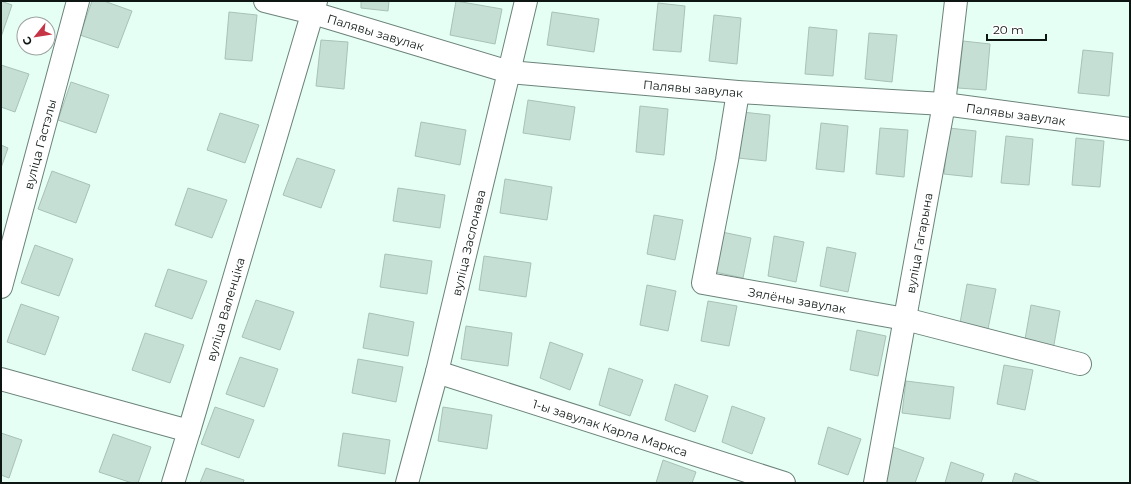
<svg xmlns="http://www.w3.org/2000/svg" width="1131" height="484" viewBox="0 0 1131 484" font-family="Montserrat,sans-serif">
<style>
.building{fill:#c6dfd5;stroke:#a9c1b7}
.lines{fill:none;stroke-linecap:round;stroke-linejoin:round}
.minor-casing{stroke:#6c837a;stroke-width:24}
.minor{stroke:#fff;stroke-width:22}
.labels{text-anchor:middle;dominant-baseline:central;stroke-width:3;stroke-linejoin:round;paint-order:stroke}
.street-label{font-size:12px;fill:#0d1613;stroke:#fff}
</style>
<rect width="100%" height="100%" fill="#e5fff4"/>
<g class="building">
<path d="M1 1 12 5 1 37Z"/>
<path d="M92 1H104L132 11 118 48 80 35Z"/>
<path d="M361 1H389L388 11 361 8Z"/>
<path d="M456 1 502 9 495 44 450 35Z"/>
<path d="M658 3 685 6 681 52 653 50Z"/>
<path d="M229 12 257 15 252 61 225 59Z"/>
<path d="M552 12 599 19 594 52 547 45Z"/>
<path d="M714 15 741 18 737 64 709 61Z"/>
<path d="M809 27 837 30 833 76 805 74Z"/>
<path d="M869 33 897 35 892 82 865 79Z"/>
<path d="M321 40 348 42 344 89 316 86Z"/>
<path d="M963 41 990 44 986 90 958 88Z"/>
<path d="M1083 50 1113 53 1109 96 1078 93Z"/>
<path d="M1 65 29 74 15 112 1 107Z"/>
<path d="M71 82 109 95 96 133 58 120Z"/>
<path d="M528 100 575 107 570 140 523 133Z"/>
<path d="M640 106 668 109 664 155 636 152Z"/>
<path d="M742 112 770 115 766 161 738 158Z"/>
<path d="M220 113 259 125 245 163 207 150Z"/>
<path d="M421 122 466 130 460 165 415 156Z"/>
<path d="M821 123 848 126 844 172 816 169Z"/>
<path d="M880 128 908 130 904 177 876 174Z"/>
<path d="M949 128 976 131 972 177 944 174Z"/>
<path d="M1006 136 1033 139 1029 185 1001 183Z"/>
<path d="M1076 138 1104 141 1100 187 1072 185Z"/>
<path d="M1 145 8 148 1 168Z"/>
<path d="M297 158 335 170 321 208 283 195Z"/>
<path d="M52 171 90 185 76 223 38 209Z"/>
<path d="M505 179 552 187 547 220 500 213Z"/>
<path d="M188 188 227 200 212 238 175 225Z"/>
<path d="M398 188 445 195 440 228 393 221Z"/>
<path d="M654 215 683 220 675 260 647 254Z"/>
<path d="M722 232 751 238 743 278 715 272Z"/>
<path d="M774 236 804 242 796 282 768 276Z"/>
<path d="M35 245 73 259 59 296 21 283Z"/>
<path d="M827 247 856 253 848 292 820 286Z"/>
<path d="M385 254 432 261 427 294 380 287Z"/>
<path d="M484 256 531 263 526 297 479 290Z"/>
<path d="M168 269 207 281 192 319 155 306Z"/>
<path d="M967 284 996 289 988 329 960 323Z"/>
<path d="M647 285 676 291 668 331 640 325Z"/>
<path d="M256 300 294 312 280 350 242 337Z"/>
<path d="M708 301 737 306 729 346 701 341Z"/>
<path d="M21 304 59 317 45 355 7 342Z"/>
<path d="M1031 305 1060 311 1053 350 1024 345Z"/>
<path d="M369 313 414 322 408 356 363 348Z"/>
<path d="M466 326 512 333 508 366 461 359Z"/>
<path d="M857 330 886 336 878 376 850 370Z"/>
<path d="M145 333 184 345 170 383 132 370Z"/>
<path d="M550 342 583 354 570 390 540 378Z"/>
<path d="M240 357 278 369 264 407 226 394Z"/>
<path d="M358 359 403 367 396 402 352 393Z"/>
<path d="M1004 365 1033 370 1025 410 997 404Z"/>
<path d="M609 368 643 380 630 416 599 405Z"/>
<path d="M906 381 954 387 950 419 902 413Z"/>
<path d="M675 384 708 396 695 432 665 420Z"/>
<path d="M732 406 765 418 752 454 722 442Z"/>
<path d="M215 407 254 420 239 458 201 444Z"/>
<path d="M443 407 492 415 487 449 438 441Z"/>
<path d="M828 427 861 439 848 475 818 464Z"/>
<path d="M1 433 22 440 9 478 1 475Z"/>
<path d="M343 433 390 440 385 474 338 466Z"/>
<path d="M113 434 151 447 138 483H132L99 472Z"/>
<path d="M890 446 924 458 915 483H881Z"/>
<path d="M663 460 696 472 692 483H656Z"/>
<path d="M951 462 984 474 981 483H945Z"/>
<path d="M206 468 244 480 243 483H200Z"/>
<path d="M1015 473 1042 483H1012Z"/>
</g>
<g class="lines">
<defs>
<g id="minor">
<path id="s1" d="M265 1 313 13 509 72 738 92 944 104 1130 129"/>
<path id="s2" d="M738 92 727 160 703 283 905 319 1080 364"/>
<path id="s3" d="M1 287 78 1"/>
<path id="s4" d="M437 372 784 483"/>
<path id="s5" d="M1 379 189 431 316 1"/>
<path d="M173 483 189 431"/>
<path id="s6" d="M407 483 437 372 526 1"/>
<path id="s7" d="M875 483 944 104 956 1"/>
</g>
</defs>
<use href="#minor" class="minor-casing"/>
<use href="#minor" class="minor"/>
</g>
<g class="labels">
<g class="street-label">
<text stroke="none"><textPath href="#s1" startOffset="115">Палявы завулак</textPath></text>
<text stroke="none"><textPath href="#s1" startOffset="439">Палявы завулак</textPath></text>
<text stroke="none"><textPath href="#s1" startOffset="763">Палявы завулак</textPath></text>
<text stroke="none"><textPath href="#s3" startOffset="148">вуліца Гастэлы</textPath></text>
<text stroke="none"><textPath href="#s6" startOffset="248">вуліца Заслонава</textPath></text>
<text stroke="none"><textPath href="#s7" startOffset="244">вуліца Гагарына</textPath></text>
<text stroke="none"><textPath href="#s2" startOffset="290">Зялёны завулак</textPath></text>
<text stroke="none"><textPath href="#s5" startOffset="322">вуліца Валенціка</textPath></text>
<text stroke="none"><textPath href="#s4" startOffset="182">1-ы завулак Карла Маркса</textPath></text>
</g>
</g>
<rect width="1131" height="484" fill="none" stroke="#0d1613" stroke-width="4"/>
<g transform="translate(36 36) rotate(240)"><circle r="19" fill="#ffffff" stroke="#9ea2a1"/>
<path d="M0-3L7 15L0 10L-7 15Z" fill="#c53546"/>
<text y="-6" font-size="11" font-weight="bold" text-anchor="middle" fill="#0d1613">С</text>
</g>
<path d="M987 34v6h59v-6" fill="none" stroke="#0d1613" stroke-width="2"/>
<text x="993" y="34" font-size="12" fill="#0d1613" stroke="#ffffff" stroke-width="3" paint-order="stroke">20 m</text>
</svg>
